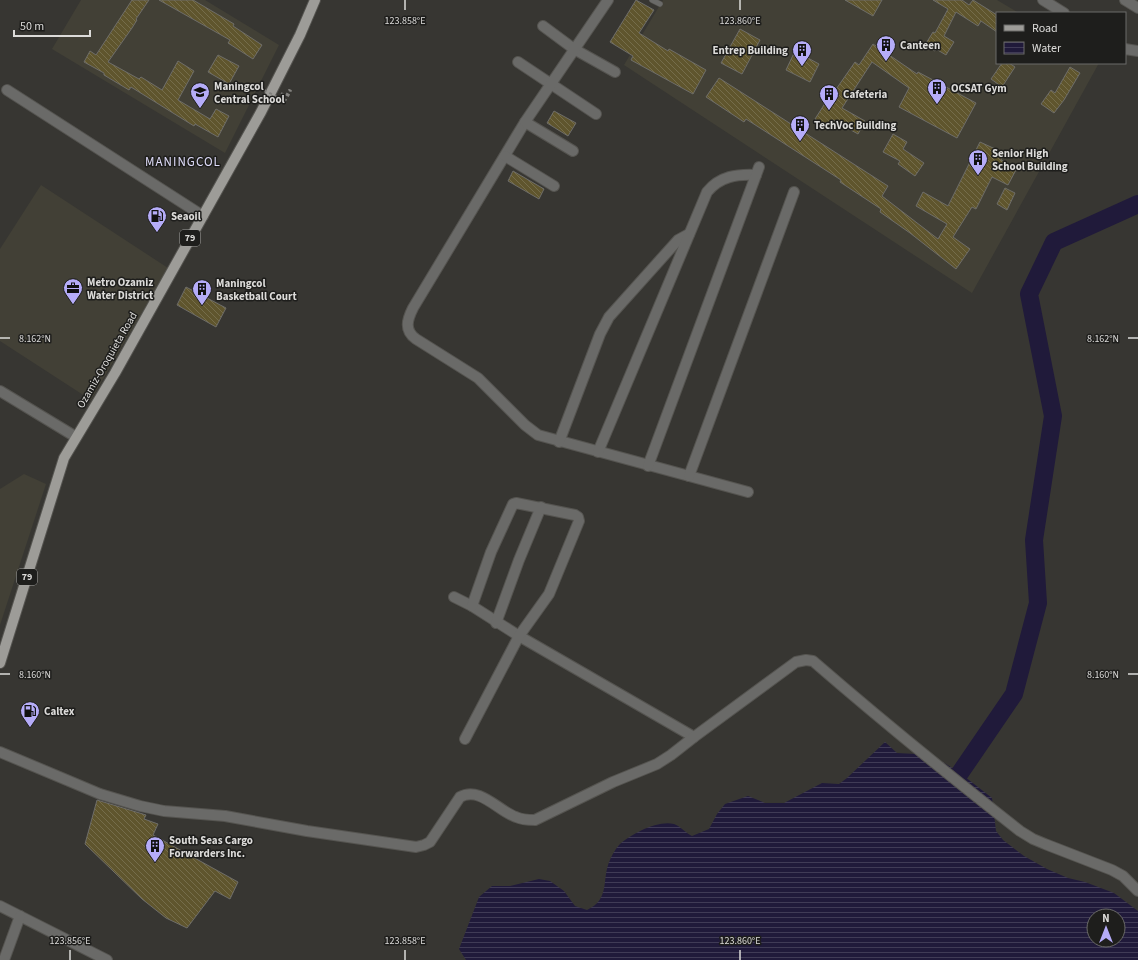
<svg xmlns="http://www.w3.org/2000/svg" width="1138" height="960" viewBox="0 0 1138 960" font-family="'Source Sans 3',sans-serif">
<style>
.built{fill:#424036}
.water{fill:url(#water-rules);fill-rule:evenodd}
.lines{fill:none;stroke-linecap:round;stroke-linejoin:round}
.river{stroke:#201a3a;stroke-width:18}
.building{fill:url(#building-back-hatch);stroke:#6e6d69}
.lane-casing{stroke:#555450;stroke-width:6}
.street-casing{stroke:#555450;stroke-width:12}
.primary-casing{stroke:#555450;stroke-width:12}
.path{stroke:#82817e;stroke-width:2;stroke-dasharray:3 3;stroke-linecap:butt}
.lane{stroke:#6a6a68;stroke-width:5}
.street{stroke:#6a6a68;stroke-width:10}
.primary{stroke:#9d9c98;stroke-width:10}
.path-bridge{stroke:#82817e;stroke-width:2;stroke-dasharray:3 3;stroke-linecap:butt}
.ticks{fill:none;stroke:#dcdbd9;stroke-width:1.5}
.labels{text-anchor:middle;dominant-baseline:central;stroke-width:3;stroke-linejoin:round;paint-order:stroke}
.shield{fill:#1e1e1c;stroke:#a3a2a0;stroke-width:1}
.shield-label{font-size:10px;font-weight:bold;fill:#dcdbd9}
.poi-label{font-size:11px;font-weight:bold;fill:#dcdbd9;stroke:#1e1e1c;text-anchor:start}
.street-label{font-size:11px;fill:#dcdbd9;stroke:#1e1e1c}
.quarter-label{font-size:13px;letter-spacing:1px;fill:#dedbf8;stroke:#1e1e1c}
.ticks-label{font-size:10px;text-anchor:middle;fill:#dcdbd9;stroke:#1e1e1c;stroke-width:3;stroke-linejoin:round;paint-order:stroke}
</style>
<defs>
<pattern id="water-rules" width="6" height="5" patternUnits="userSpaceOnUse"><rect width="6" height="5" fill="#201a3a"/><path d="M0 2.5h6" fill="none" stroke="#403b56"/></pattern>
<pattern id="building-back-hatch" width="6" height="6" patternUnits="userSpaceOnUse"><rect width="6" height="6" fill="#5f552d"/><path d="M-1 5l2 2M0 0l6 6M5-1l2 2" fill="none" stroke="#756d4b"/></pattern>
</defs>
<rect width="100%" height="100%" fill="#373632"/>
<g class="built">
<path d="M81 0H205L279 45 225 153 52 49Z"/>
<path d="M663 0H997L1019 13H997V63H1099L972 293 624 65Z"/>
<path d="M41 185 168 268 91 400 0 341V249Z"/>
<path d="M24 474 46 484 0 625V489Z"/>
</g>
<path class="water" d="M885 742 897 753 916 754 935 757 960 773 992 798 996 831 1003 840 1024 856 1047 869 1068 878 1085 882 1114 893 1138 911V960H466L459 949 479 897 492 886H510L539 879 550 881 564 891 575 906 587 910C611 899 601 879 610 860 612 855 616 848 620 844 632 834 657 820 674 824 680 826 686 833 692 836L709 829 717 814 725 804 748 796 765 803H784L822 783 839 784 847 778ZM1094 916H1118V940H1094Z"/>
<g class="lines">
<path class="river" d="M960 773 1014 694 1038 603 1034 540 1053 416 1029 294 1054 242 1138 204"/>
</g>
<g class="building">
<path d="M132 0H149L136 19 137 20 132 28 108 62 139 79 141 77 162 90 178 61 194 71 178 100 210 119 216 109 229 116 218 137 195 124 194 126 131 87 129 90 104 75V73L84 62 90 51 96 55Z"/>
<path d="M159 0H193L234 24 233 26 262 45 253 59 228 43 230 40Z"/>
<path d="M636 0 654 10 639 33 668 51 669 49 706 70 693 94 631 60 633 56 610 42Z"/>
<path d="M845 0H882L873 16Z"/>
<path d="M933 0H962L969 5 973 0 997 15V32L981 21 978 26 956 12 944 36 954 42 946 55 936 49 935 51 925 45 933 32 935 33 948 9Z"/>
<path d="M740 29 760 40 742 74 721 63Z"/>
<path d="M873 44 917 74 918 72 976 103 957 138 899 107 909 88 872 62 842 108 865 121 858 134 833 120 828 128 815 119 831 94 832 95 855 62 859 65Z"/>
<path d="M795 51 819 64 810 82 786 70Z"/>
<path d="M218 55 239 66 229 84 208 72Z"/>
<path d="M1002 63H1009L1015 67 1002 87 991 79Z"/>
<path d="M1070 67 1080 73 1064 100 1054 113 1041 104 1051 90 1055 93Z"/>
<path d="M719 78 888 186 882 196 938 239 947 224 916 206 923 192 948 206 980 142 1004 153 1001 160 1017 168 1008 185 992 177 976 209 972 207 953 237 970 249 956 269 910 233 880 212 881 209 840 182 841 180 746 119 744 122 706 97Z"/>
<path d="M554 111 576 123 568 136 547 123Z"/>
<path d="M893 134 907 142 903 149 924 163 915 176 898 164 900 161 883 152Z"/>
<path d="M513 171 544 189 539 199 508 181Z"/>
<path d="M1005 188 1015 193 1007 210 997 204Z"/>
<path d="M186 287 226 308 216 327 177 305Z"/>
<path d="M97 800 146 815 144 819 158 824 153 835 238 882 230 899 215 891 187 928 166 918 142 899 85 844Z"/>
</g>
<g class="lines">
<defs>
<path id="lane" d="M652 0 660 4"/>
<g id="street">
<path d="M1043 0 1064 13"/>
<path d="M1125 0 1138 8"/>
<path d="M543 26 574 49 615 72"/>
<path d="M1125 49 1138 51"/>
<path d="M518 62 596 114"/>
<path d="M7 90 203 216"/>
<path d="M525 122 413 308C407 320 404 330 416 339L478 378 525 425 538 435 748 492"/>
<path d="M573 151 525 122 608 0"/>
<path d="M505 156 554 186"/>
<path d="M0 391 76 437"/>
<path d="M559 442 600 334 609 317 678 240 689 234"/>
<path d="M598 452 707 192C720 176 737 174 756 175"/>
<path d="M648 466 759 167"/>
<path d="M689 476 794 192"/>
<path d="M454 597 472 606 519 636 694 737"/>
<path d="M496 623 519 560 541 507"/>
<path d="M465 739 519 636 549 594 579 521 578 517 575 515 516 503 513 504 491 552 472 606"/>
<path d="M0 752 100 794 140 806 164 811 225 816 307 831 416 847 424 845 430 842 460 797C480 786 498 811 516 817 522 820 529 820 535 820L613 782 657 764 671 755 694 737 796 662 806 660 813 661C881 720 950 776 1020 831L1033 839 1045 844 1112 870 1123 876 1138 891"/>
<path d="M0 906 107 960"/>
<path d="M4 960 20 916"/>
</g>
<path id="primary" d="M0 663 64 458 115 373 261 112 300 35 315 0"/>
</defs>
<use href="#lane" class="lane-casing"/>
<use href="#street" class="street-casing"/>
<use href="#primary" class="primary-casing"/>
<path class="path" d="M279 98 285 101 291 91 289 90 286 96 281 93"/>
<use href="#lane" class="lane"/>
<use href="#street" class="street"/>
<use href="#primary" class="primary"/>
<path class="path-bridge" d="M264 90 279 98"/>
</g>
<path class="ticks" d="M405 0V10M740 0V10M0 338H10M1128 338H1138M0 674H10M1128 674H1138M70 950V960M405 950V960M740 950V960"/>
<defs>
<symbol id="building-pin" viewBox="-11 -11 22 30"><path d="M0 17L-7.5 6A9.5 9.5 0 1 1 7.5 6Z" fill="#b5acf8" stroke="#1e1e1c"/><path d="M-4-6H4V6H1V3H-1V6H-4ZM-2.5-4.3h1.7v1.8h-1.7ZM.8-4.3h1.7v1.8H.8ZM-2.5-1h1.7V.8h-1.7ZM.8-1h1.7V.8H.8Z" fill="#111"/></symbol>
<symbol id="school-pin" viewBox="-11 -11 22 30"><path d="M0 17L-7.5 6A9.5 9.5 0 1 1 7.5 6Z" fill="#b5acf8" stroke="#1e1e1c"/><path d="M0-5L7-2L0 1L-7-2ZM-4 1L0 2.5L4 1V4Q0 6-4 4Z" fill="#111"/></symbol>
<symbol id="fuel-pin" viewBox="-11 -11 22 30"><path d="M0 17L-7.5 6A9.5 9.5 0 1 1 7.5 6Z" fill="#b5acf8" stroke="#1e1e1c"/><path d="M-5.5-6h7V0h2V4h1.3V-2.5L3-4.5l.8-.8L6-3V5H2.5V1h-1V6h-7ZM-4.2-4.7v3.2H.2V-4.7Z" fill="#111"/></symbol>
<symbol id="office-pin" viewBox="-11 -11 22 30"><path d="M0 17L-7.5 6A9.5 9.5 0 1 1 7.5 6Z" fill="#b5acf8" stroke="#1e1e1c"/><path d="M-6-3h4V-5.5h4V-3h4V5H-6ZM-1-4.5V-3h2v-1.5ZM-6 0V1H6V0Z" fill="#111"/></symbol>
</defs>
<g fill-rule="evenodd">
<use href="#building-pin" x="875" y="34" width="22" height="30"/>
<use href="#building-pin" x="791" y="39" width="22" height="30"/>
<use href="#building-pin" x="926" y="77" width="22" height="30"/>
<use href="#school-pin" x="189" y="81" width="22" height="30"/>
<use href="#building-pin" x="818" y="83" width="22" height="30"/>
<use href="#building-pin" x="789" y="114" width="22" height="30"/>
<use href="#building-pin" x="967" y="148" width="22" height="30"/>
<use href="#fuel-pin" x="146" y="205" width="22" height="30"/>
<use href="#office-pin" x="62" y="277" width="22" height="30"/>
<use href="#building-pin" x="191" y="278" width="22" height="30"/>
<use href="#fuel-pin" x="19" y="700" width="22" height="30"/>
<use href="#building-pin" x="144" y="835" width="22" height="30"/>
</g>
<g class="labels">
<g class="shield">
<rect x="180" y="230" width="20" height="16" rx="3"/>
<rect x="17" y="569" width="20" height="16" rx="3"/>
</g>
<g class="shield-label">
<text x="190" y="238">79</text>
<text x="27" y="577">79</text>
</g>
<g class="poi-label">
<text x="900" y="45">Canteen</text>
<text x="788" y="50" text-anchor="end">Entrep Building</text>
<text x="214" y="86">Maningcol<tspan x="214" dy="13">Central School</tspan></text>
<text x="951" y="88">OCSAT Gym</text>
<text x="843" y="94">Cafeteria</text>
<text x="814" y="125">TechVoc Building</text>
<text x="992" y="153">Senior High<tspan x="992" dy="13">School Building</tspan></text>
<text x="171" y="216">Seaoil</text>
<text x="87" y="282">Metro Ozamiz<tspan x="87" dy="13">Water District</tspan></text>
<text x="216" y="283">Maningcol<tspan x="216" dy="13">Basketball Court</tspan></text>
<text x="44" y="711">Caltex</text>
<text x="169" y="840">South Seas Cargo<tspan x="169" dy="13">Forwarders Inc.</tspan></text>
</g>
<g class="street-label">
<text transform="translate(107 360) rotate(-60)">Ozamiz-Oroquieta Road</text>
</g>
<g class="quarter-label">
<text x="183" y="162">MANINGCOL</text>
</g>
</g>
<g class="ticks-label">
<text x="405" y="24">123.858°E</text>
<text x="740" y="24">123.860°E</text>
<text x="35" y="342">8.162°N</text>
<text x="1103" y="342">8.162°N</text>
<text x="35" y="678">8.160°N</text>
<text x="1103" y="678">8.160°N</text>
<text x="70" y="944">123.856°E</text>
<text x="405" y="944">123.858°E</text>
<text x="740" y="944">123.860°E</text>
</g>
<rect x="996" y="12" width="130" height="52" fill="#1e1e1c" stroke="#6a6a68"/>
<rect x="1004" y="25" width="20" height="6" fill="#9d9c98" stroke="#6a6a68"/>
<text x="1032" y="32" font-size="12" fill="#dcdbd9">Road</text>
<rect x="1004" y="42" width="20" height="12" fill="url(#water-rules)" stroke="#6a6a68"/>
<text x="1032" y="52" font-size="12" fill="#dcdbd9">Water</text>
<g transform="translate(1106 928)"><circle r="19" fill="#1e1e1c" stroke="#6a6a68"/>
<path d="M0-3L7 15L0 10L-7 15Z" fill="#b5acf8"/>
<text y="-6" font-size="11" font-weight="bold" text-anchor="middle" fill="#dcdbd9">N</text>
</g>
<path d="M14 30v6h76v-6" fill="none" stroke="#dcdbd9" stroke-width="2"/>
<text x="20" y="30" font-size="12" fill="#dcdbd9" stroke="#1e1e1c" stroke-width="3" paint-order="stroke">50 m</text>
</svg>
